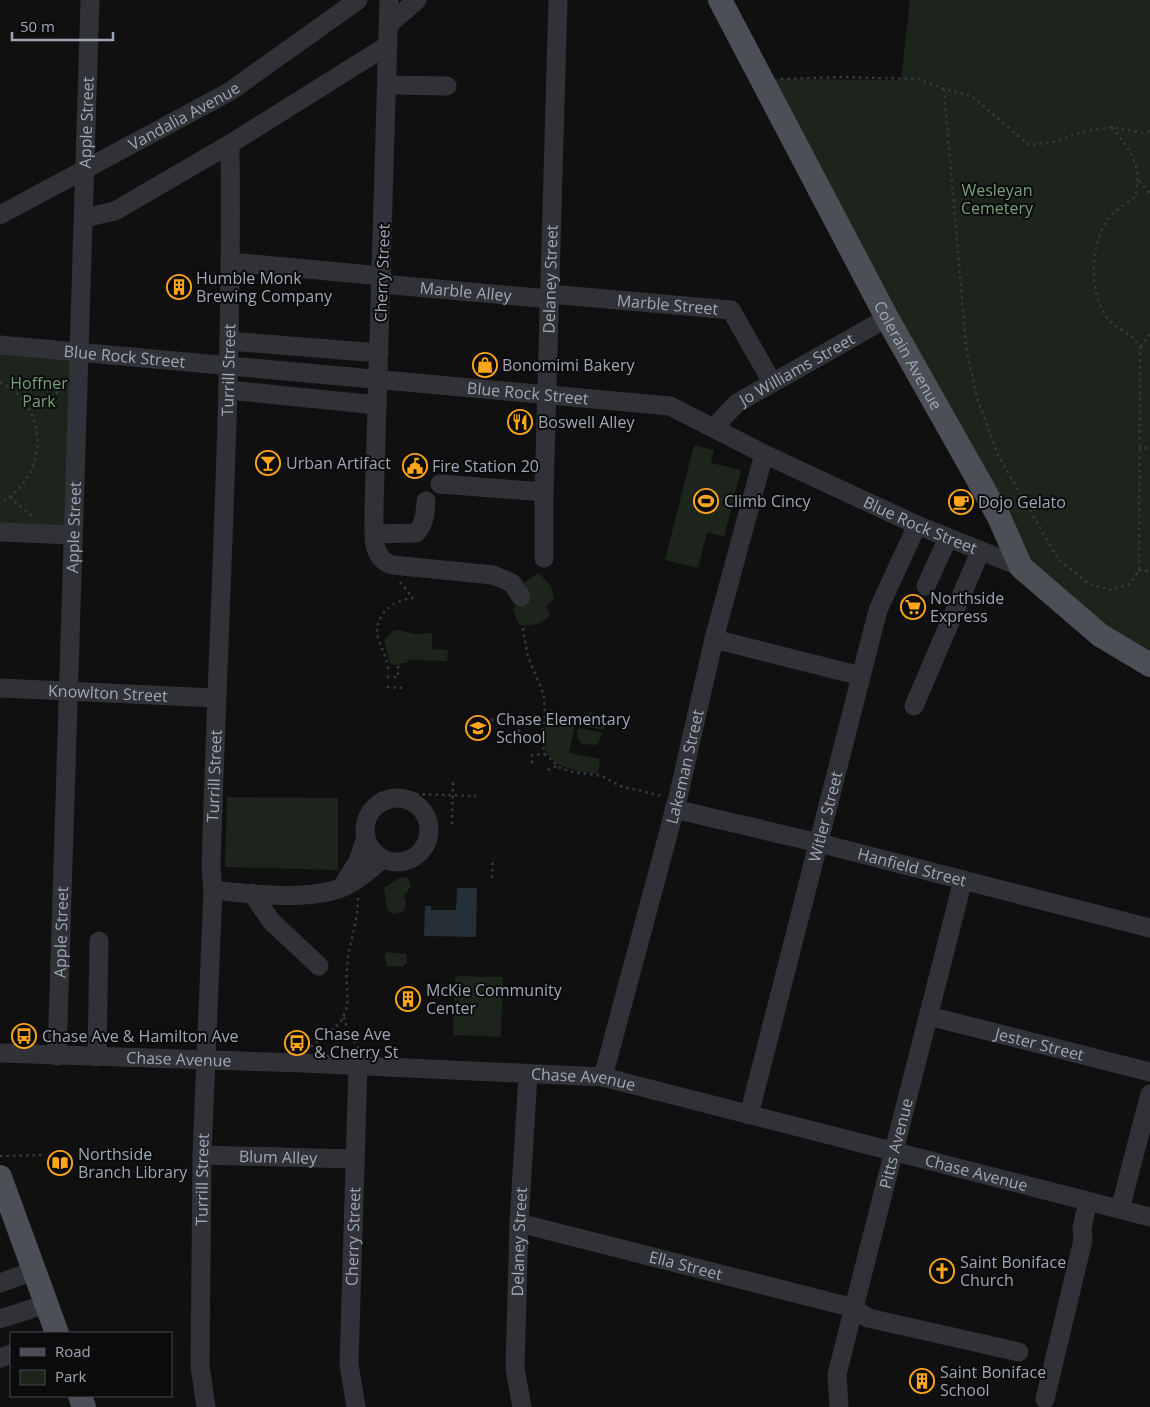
<svg xmlns="http://www.w3.org/2000/svg" width="1150" height="1407" viewBox="0 0 1150 1407" font-family="'Open Sans',sans-serif">
<style>
.green{fill:#1c241c}
.water{fill:#252f36}
.lines{fill:none;stroke-linecap:round;stroke-linejoin:round}
.path{stroke:#36393e;stroke-width:2.5;stroke-dasharray:2.5 4;stroke-linecap:butt}
.minor{stroke:#303237;stroke-width:19}
.major{stroke:#4c4f56;stroke-width:24}
.labels{text-anchor:middle;dominant-baseline:central;stroke-width:4;stroke-linejoin:round;paint-order:stroke}
.street-label{font-size:16px;fill:#9fa7b4;stroke:#0b0b0c}
.park-label{font-size:16px;fill:#74a175;stroke:#0b0b0c}
.poi-label{font-size:16px;fill:#9fa7b4;stroke:#0b0b0c;text-anchor:start}
</style>
<rect width="100%" height="100%" fill="#101011"/>
<g class="green">
<path d="M910 0H1150V665L1021 567 762 79 901 80Z"/>
<path d="M0 345 79 352 72 535 0 532Z"/>
<path d="M694 445 714 450 711 463 741 470 724 537 707 532 698 568 665 560Z"/>
<path d="M538 573C548 581 553 587 554 600L546 606 550 615C542 625 531 626 519 625L512 608 531 600 521 585Z"/>
<path d="M400 630 414 634 432 633V649L448 650 447 661 407 660V663H401V665L390 664 384 640 393 631Z"/>
<path d="M591 712 602 718 604 730 578 725 582 717Z"/>
<path d="M551 720 575 724 569 753 600 759 598 774C566 770 535 764 546 723Z"/>
<path d="M578 728 603 733 596 745 582 744 577 737Z"/>
<path d="M227 797 338 798V870L225 867Z"/>
<path d="M401 877 408 878 411 886 404 896 406 904 403 912 392 914 387 909 384 888Z"/>
<path d="M387 952 406 954 407 963 403 967 387 966 384 955Z"/>
<path d="M455 976 503 977 501 1037 453 1035Z"/>
</g>
<path class="water" d="M457 888H477L476 937 424 936 425 906H431V910H456Z"/>
<g class="lines">
<g class="path">
<path d="M781 79 843 77 918 79 944 89 973 97 1029 145 1054 142 1082 132 1112 127 1144 133 1150 131"/>
<path d="M944 89 966 347 977 398 998 455 1058 559 1089 584 1111 590 1130 584 1139 570 1140 347C1129 330 1125 334 1112 323 1086 299 1089 236 1113 213 1120 207 1128 202 1135 197 1143 166 1130 150 1112 127"/>
<path d="M1139 181 1150 194"/>
<path d="M1141 347 1150 334"/>
<path d="M0 382C51 407 49 477 0 503"/>
<path d="M28 410 61 390"/>
<path d="M1139 448H1150"/>
<path d="M10 497 34 518"/>
<path d="M1139 570 1150 571"/>
<path d="M400 582 413 598"/>
<path d="M523 628 528 657 544 695 545 716 541 740 545 754 560 768 573 772 602 776 620 786 662 796"/>
<path d="M388 669C387 657 381 649 378 638 373 615 393 600 413 598"/>
<path d="M387 677H398V666"/>
<path d="M387 687 402 688"/>
<path d="M545 716 575 722"/>
<path d="M478 719 543 722"/>
<path d="M519 732V720"/>
<path d="M532 763V755L545 754"/>
<path d="M548 770 557 766"/>
<path d="M416 794 476 796"/>
<path d="M452 824 453 780"/>
<path d="M492 878 493 858"/>
<path d="M344 1017 347 1028 359 1049"/>
<path d="M311 1047C321 1036 338 1030 344 1015 351 1000 345 985 347 969 348 944 358 925 358 897"/>
<path d="M0 1156 43 1155"/>
</g>
<g class="minor">
<path d="M389 0 374 507C375 528 368 557 392 565L493 575 512 583 521 597"/>
<path d="M388 25 417 0"/>
<path d="M387 85 447 86"/>
<path id="s1" d="M0 215 229 92 358 0"/>
<path d="M84 218 115 211 230 144 388 45"/>
<path d="M231 262 382 276"/>
<path id="s2" d="M382 284 550 299"/>
<path id="s3" d="M550 294 731 310 772 382"/>
<path d="M229 341 379 353"/>
<path id="s4" d="M0 345 670 406 764 454 917 525 1021 567"/>
<path d="M228 390 377 405"/>
<path id="s5" d="M714 427 737 403 887 318"/>
<path d="M440 484 544 492"/>
<path d="M0 532 72 535"/>
<path d="M375 534 416 533C425 524 425 513 426 501"/>
<path id="s6" d="M544 558V492L558 0"/>
<path d="M926 586 948 538"/>
<path d="M714 639 861 676"/>
<path id="s7" d="M0 688 216 698"/>
<path d="M914 706 980 552"/>
<circle cx="397" cy="830" r="32"/>
<path id="s8" d="M674 809 819 843 1150 928"/>
<path d="M343 885 358 861 365 840"/>
<path d="M213 890C251 894 305 901 341 888 357 882 369 870 382 859"/>
<path d="M252 893 271 921 319 966"/>
<path id="s9" d="M929 1016 1150 1072"/>
<path id="s10" d="M0 1053 303 1063 603 1077 1150 1217"/>
<path id="s11" d="M57 1056 90 0"/>
<path d="M97 1057 99 941"/>
<path id="s12" d="M603 1077 678 797 714 639 764 454"/>
<path id="s13" d="M749 1115 878 610 917 525"/>
<path id="s14" d="M202 1155 354 1159"/>
<path d="M1120 1209 1150 1094"/>
<path id="s15" d="M519 1223 854 1308 868 1318 1019 1352"/>
<path d="M0 1283 34 1271"/>
<path d="M0 1319 46 1304"/>
<path d="M0 1358 11 1354"/>
<path d="M1045 1399 1083 1240 1082 1228 1088 1201"/>
<path id="s16" d="M206 1407 200 1366 202 1155 213 890 211 867C218 626 233 385 230 144"/>
<path id="s17" d="M356 1407 349 1364 358 1066"/>
<path id="s18" d="M522 1407 515 1369 519 1223 528 1075"/>
<path id="s19" d="M839 1407 837 1374 963 880"/>
</g>
<g class="major">
<path id="s20" d="M720 0 887 318 998 515 1021 567 1100 635 1150 665"/>
<path d="M0 1177 57 1333"/>
<path d="M80 1396 84 1407"/>
</g>
</g>
<defs>
<symbol id="building-ring" viewBox="-11 -11 22 22"><circle r="9.5" fill="#0b0b0c" stroke="#ffa61a" stroke-width="1.5"/><path d="M-4-6H4V6H1V3H-1V6H-4ZM-2.5-4.3h1.7v1.8h-1.7ZM.8-4.3h1.7v1.8H.8ZM-2.5-1h1.7V.8h-1.7ZM.8-1h1.7V.8H.8Z" fill="#ffa61a"/></symbol>
<symbol id="shop-ring" viewBox="-11 -11 22 22"><circle r="9.5" fill="#0b0b0c" stroke="#ffa61a" stroke-width="1.5"/><path d="M-5-2.5h2.3a2.7 3.5 0 0 1 5.4 0H5L5.5 6h-11ZM-1.5-2.5h3a1.5 2.3 0 0 0-3 0Z" fill="#ffa61a"/></symbol>
<symbol id="restaurant-ring" viewBox="-11 -11 22 22"><circle r="9.5" fill="#0b0b0c" stroke="#ffa61a" stroke-width="1.5"/><path d="M-5-6h1v4h1v-4h1v4h1v-4h1v5L-1.5 .5V6h-2V.5L-5-1ZM5-6V6H3V1.5H1.5Q1.5-4 5-6Z" fill="#ffa61a"/></symbol>
<symbol id="bar-ring" viewBox="-11 -11 22 22"><circle r="9.5" fill="#0b0b0c" stroke="#ffa61a" stroke-width="1.5"/><path d="M-6-5H6L.8 .8V4.5H3.5V6h-7V4.5H-.8V.8Z" fill="#ffa61a"/></symbol>
<symbol id="civic-ring" viewBox="-11 -11 22 22"><circle r="9.5" fill="#0b0b0c" stroke="#ffa61a" stroke-width="1.5"/><path d="M-.6-6.5H3V-4.5H.6V-3L4-1V1h2V6H-6V1h2V-1L-.6-3ZM-1.2 2.5V6h2.4V2.5Z" fill="#ffa61a"/></symbol>
<symbol id="stadium-ring" viewBox="-11 -11 22 22"><circle r="9.5" fill="#0b0b0c" stroke="#ffa61a" stroke-width="1.5"/><path d="M0-5a6.5 5 0 1 0 0 10a6.5 5 0 1 0 0-10ZM-3.5-1.8h7v3.6h-7Z" fill="#ffa61a"/></symbol>
<symbol id="cafe-ring" viewBox="-11 -11 22 22"><circle r="9.5" fill="#0b0b0c" stroke="#ffa61a" stroke-width="1.5"/><path d="M-5.5-4.5H6V0H3Q3 3.5 0 3.5H-2.5Q-5.5 3.5-5.5 0ZM3-3.2v2h1.7v-2ZM-6 4.5H4V6H-6Z" fill="#ffa61a"/></symbol>
<symbol id="supermarket-ring" viewBox="-11 -11 22 22"><circle r="9.5" fill="#0b0b0c" stroke="#ffa61a" stroke-width="1.5"/><path d="M-6-5.5h2.5l.6 2H6L4.5 2H-2.5L-4.4-4H-6ZM-1.5 3.2a1.3 1.3 0 1 0 .1 0ZM3 3.2a1.3 1.3 0 1 0 .1 0Z" fill="#ffa61a"/></symbol>
<symbol id="school-ring" viewBox="-11 -11 22 22"><circle r="9.5" fill="#0b0b0c" stroke="#ffa61a" stroke-width="1.5"/><path d="M0-5L7-2L0 1L-7-2ZM-4 1L0 2.5L4 1V4Q0 6-4 4Z" fill="#ffa61a"/></symbol>
<symbol id="bus-ring" viewBox="-11 -11 22 22"><circle r="9.5" fill="#0b0b0c" stroke="#ffa61a" stroke-width="1.5"/><path d="M-5-6H5V4H4V6H2V4H-2V6H-4V4H-5ZM-3.5-4V0h7V-4ZM-3.5 1.2v1.5H-2V1.2ZM2 1.2v1.5H3.5V1.2Z" fill="#ffa61a"/></symbol>
<symbol id="library-ring" viewBox="-11 -11 22 22"><circle r="9.5" fill="#0b0b0c" stroke="#ffa61a" stroke-width="1.5"/><path d="M-6-4Q-3-5.5-.7-3.5V5Q-3 3-6 4ZM6-4Q3-5.5 .7-3.5V5Q3 3 6 4Z" fill="#ffa61a"/></symbol>
<symbol id="church-ring" viewBox="-11 -11 22 22"><circle r="9.5" fill="#0b0b0c" stroke="#ffa61a" stroke-width="1.5"/><path d="M-1.2-6h2.4v3.5h3.3v2.4h-3.3V6h-2.4V-.1h-3.3v-2.4h3.3Z" fill="#ffa61a"/></symbol>
</defs>
<g fill-rule="evenodd">
<use href="#building-ring" x="165" y="273" width="28" height="28"/>
<use href="#shop-ring" x="471" y="351" width="28" height="28"/>
<use href="#restaurant-ring" x="506" y="408" width="28" height="28"/>
<use href="#bar-ring" x="254" y="449" width="28" height="28"/>
<use href="#civic-ring" x="401" y="452" width="28" height="28"/>
<use href="#stadium-ring" x="692" y="487" width="28" height="28"/>
<use href="#cafe-ring" x="947" y="488" width="28" height="28"/>
<use href="#supermarket-ring" x="899" y="593" width="28" height="28"/>
<use href="#school-ring" x="464" y="714" width="28" height="28"/>
<use href="#building-ring" x="394" y="985" width="28" height="28"/>
<use href="#bus-ring" x="10" y="1022" width="28" height="28"/>
<use href="#bus-ring" x="283" y="1029" width="28" height="28"/>
<use href="#library-ring" x="46" y="1149" width="28" height="28"/>
<use href="#church-ring" x="928" y="1257" width="28" height="28"/>
<use href="#building-ring" x="908" y="1367" width="28" height="28"/>
</g>
<g class="labels">
<g class="street-label">
<text stroke="none"><textPath href="#s1" startOffset="209">Vandalia Avenue</textPath></text>
<text stroke="none"><textPath href="#s11" startOffset="934">Apple Street</textPath></text>
<text transform="translate(382 273) rotate(-88)">Cherry Street</text>
<text stroke="none"><textPath href="#s6" startOffset="279">Delaney Street</textPath></text>
<text stroke="none"><textPath href="#s2" startOffset="84">Marble Alley</textPath></text>
<text stroke="none"><textPath href="#s3" startOffset="118">Marble Street</textPath></text>
<text stroke="none"><textPath href="#s20" startOffset="402">Colerain Avenue</textPath></text>
<text stroke="none"><textPath href="#s4" startOffset="125">Blue Rock Street</textPath></text>
<text stroke="none"><textPath href="#s5" startOffset="102">Jo Williams Street</textPath></text>
<text stroke="none"><textPath href="#s16" startOffset="1038">Turrill Street</textPath></text>
<text stroke="none"><textPath href="#s4" startOffset="530">Blue Rock Street</textPath></text>
<text stroke="none"><textPath href="#s4" startOffset="950">Blue Rock Street</textPath></text>
<text stroke="none"><textPath href="#s11" startOffset="529">Apple Street</textPath></text>
<text stroke="none"><textPath href="#s7" startOffset="108">Knowlton Street</textPath></text>
<text stroke="none"><textPath href="#s12" startOffset="321">Lakeman Street</textPath></text>
<text stroke="none"><textPath href="#s16" startOffset="632">Turrill Street</textPath></text>
<text stroke="none"><textPath href="#s13" startOffset="308">Witler Street</textPath></text>
<text stroke="none"><textPath href="#s8" startOffset="245">Hanfield Street</textPath></text>
<text stroke="none"><textPath href="#s11" startOffset="124">Apple Street</textPath></text>
<text stroke="none"><textPath href="#s9" startOffset="114">Jester Street</textPath></text>
<text stroke="none"><textPath href="#s10" startOffset="179">Chase Avenue</textPath></text>
<text stroke="none"><textPath href="#s10" startOffset="584">Chase Avenue</textPath></text>
<text stroke="none"><textPath href="#s19" startOffset="271">Pitts Avenue</textPath></text>
<text stroke="none"><textPath href="#s14" startOffset="76">Blum Alley</textPath></text>
<text stroke="none"><textPath href="#s10" startOffset="989">Chase Avenue</textPath></text>
<text stroke="none"><textPath href="#s16" startOffset="228">Turrill Street</textPath></text>
<text stroke="none"><textPath href="#s17" startOffset="171">Cherry Street</textPath></text>
<text stroke="none"><textPath href="#s18" startOffset="166">Delaney Street</textPath></text>
<text stroke="none"><textPath href="#s15" startOffset="172">Ella Street</textPath></text>
</g>
<g class="park-label">
<text x="997" y="190">Wesleyan<tspan x="997" dy="18">Cemetery</tspan></text>
<text x="39" y="383">Hoffner<tspan x="39" dy="18">Park</tspan></text>
</g>
<g class="poi-label">
<text x="196" y="278">Humble Monk<tspan x="196" dy="18">Brewing Company</tspan></text>
<text x="502" y="365">Bonomimi Bakery</text>
<text x="538" y="422">Boswell Alley</text>
<text x="286" y="463">Urban Artifact</text>
<text x="432" y="466">Fire Station 20</text>
<text x="724" y="501">Climb Cincy</text>
<text x="978" y="502">Dojo Gelato</text>
<text x="930" y="598">Northside<tspan x="930" dy="18">Express</tspan></text>
<text x="496" y="719">Chase Elementary<tspan x="496" dy="18">School</tspan></text>
<text x="426" y="990">McKie Community<tspan x="426" dy="18">Center</tspan></text>
<text x="314" y="1034">Chase Ave<tspan x="314" dy="18">&amp; Cherry St</tspan></text>
<text x="42" y="1036">Chase Ave &amp; Hamilton Ave</text>
<text x="78" y="1154">Northside<tspan x="78" dy="18">Branch Library</tspan></text>
<text x="960" y="1262">Saint Boniface<tspan x="960" dy="18">Church</tspan></text>
<text x="940" y="1372">Saint Boniface<tspan x="940" dy="18">School</tspan></text>
</g>
</g>
<rect x="10" y="1332" width="162" height="65" fill="#0b0b0c" stroke="#46494f"/>
<rect x="20" y="1348" width="25" height="8" fill="#4c4f56" stroke="#46494f"/>
<text x="55" y="1357" font-size="15" fill="#9fa7b4">Road</text>
<rect x="20" y="1370" width="25" height="15" fill="#1c241c" stroke="#46494f"/>
<text x="55" y="1382" font-size="15" fill="#9fa7b4">Park</text>
<path d="M12 32v8h101v-8" fill="none" stroke="#9fa7b4" stroke-width="2.5"/>
<text x="20" y="32" font-size="15" fill="#9fa7b4" stroke="#0b0b0c" stroke-width="4" paint-order="stroke">50 m</text>
</svg>
